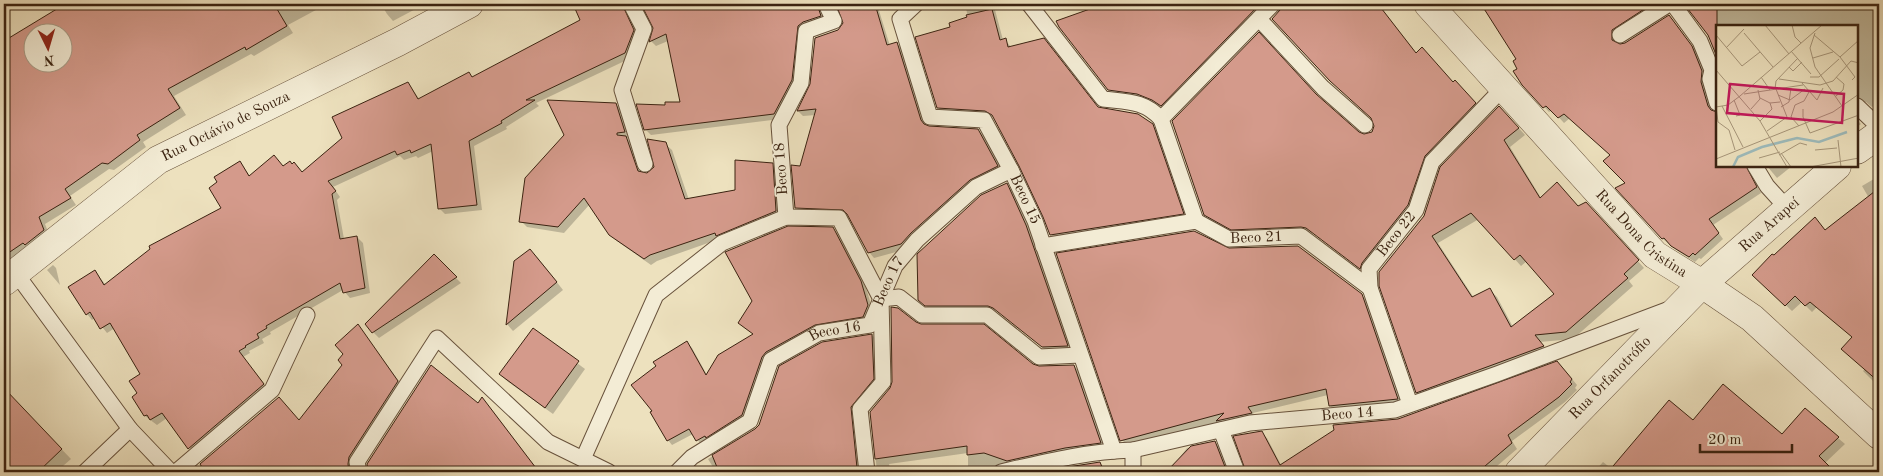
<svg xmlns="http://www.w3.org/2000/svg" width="1883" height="476" viewBox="0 0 1883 476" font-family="'Old Standard TT',serif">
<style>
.shadow{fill:#0003;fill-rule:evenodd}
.building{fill:#d49a8b;stroke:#3b2311;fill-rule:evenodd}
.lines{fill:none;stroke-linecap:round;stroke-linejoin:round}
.service-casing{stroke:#68523c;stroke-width:17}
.minor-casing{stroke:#68523c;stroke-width:29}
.tertiary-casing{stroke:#68523c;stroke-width:29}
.service{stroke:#f3ecd5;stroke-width:15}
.minor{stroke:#f3ecd5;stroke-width:28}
.tertiary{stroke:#f3ecd5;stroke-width:28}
.labels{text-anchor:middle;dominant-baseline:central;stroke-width:4;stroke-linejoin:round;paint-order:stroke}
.street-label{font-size:15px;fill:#3b2311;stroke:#f3ecd5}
.inset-river{fill:none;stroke:#9dbbbc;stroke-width:2.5}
.inset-road{fill:none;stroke:#a69579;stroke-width:1}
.view{fill:#c2185b;fill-opacity:0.15;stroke:#c2185b;stroke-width:2.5}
.inset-edge{fill:none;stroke:#3b2311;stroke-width:2.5}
</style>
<rect width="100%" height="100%" fill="#ede1be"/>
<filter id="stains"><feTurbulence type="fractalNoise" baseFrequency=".004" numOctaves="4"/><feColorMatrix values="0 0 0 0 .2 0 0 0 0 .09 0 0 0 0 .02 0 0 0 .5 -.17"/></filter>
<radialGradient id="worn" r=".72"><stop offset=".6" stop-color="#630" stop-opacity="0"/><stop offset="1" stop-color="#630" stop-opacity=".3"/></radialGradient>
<g class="shadow">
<path d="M62 4H327L288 25 293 33 254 56 251 54 174 96 186 115 143 142 146 147 114 170 109 169 70 196 76 205 45 224 50 237 4 274V26L10 38 55 12 53 8ZM32 32H62V62H32Z"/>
<path d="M381 4H425L393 21 387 14Z"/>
<path d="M574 4H630L627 11 639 36 631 58 536 103 539 106 506 127 507 129 474 146 482 210 445 214 439 208 433 151 418 158 416 156 404 160 400 156 333 187 340 197 337 200 344 239 357 237 363 243 370 293 350 298 343 290 270 332 271 334 262 339 264 343 249 351 250 353 243 357 269 390 195 454 167 418 157 425 145 416 138 394 142 375 115 328 107 333 95 318 92 320 87 314 95 272 106 285 223 208 240 162 250 176 284 167 302 173 408 83 420 100 469 74 473 78 582 20Z"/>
<path d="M643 4H824L822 14 826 21 809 27 797 86 780 119 651 135 645 129 666 106 682 103 668 41 656 46 651 41 654 32V24Z"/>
<path d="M837 4H877L890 46 897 44 903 49 926 126 978 130 984 136 1003 172 907 249 874 258 869 252 849 215 802 213 796 207 800 167 816 115 803 116 798 111 838 31 844 23V17Z"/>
<path d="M981 4H992L994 6 1003 40H1005L1011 47 1099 108 1148 121 1157 130 1187 218 1056 239 1051 235 1045 217 995 117 990 115 943 112 938 107 952 28 968 18 966 8Z"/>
<path d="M1105 4H1272L1168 111 1160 106 1144 100 1116 96 1058 22Z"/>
<path d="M1283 4H1382L1379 6 1417 54 1454 84 1461 88 1481 110 1431 162 1413 212 1366 274 1314 234 1308 232 1238 235 1211 220 1205 214 1318 98 1358 133 1368 135 1373 132 1375 122 1283 7Z"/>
<path d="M1482 4H1665L1620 32 1615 41 1617 44H1625L1669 16 1674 22 1697 52 1707 77 1706 88 1713 112 1717 166H1753L1750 173 1761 193 1713 225 1723 239 1701 259 1699 258 1695 262 1678 251 1663 239 1617 188 1627 184 1611 156 1570 118 1564 123 1552 110 1549 112 1523 84 1518 60Z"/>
<path d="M1685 4H1879V102L1872 107 1866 102H1859L1857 105V26H1717L1709 35Z"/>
<path d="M616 104 622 111 631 138H627L632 144 642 173 648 174 655 167 665 144 672 150 689 200 736 191 772 164 778 171 782 217 657 261 651 265 617 241 610 234 590 204 564 233 527 227 521 221Z"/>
<path d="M1506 114 1525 135 1510 147 1541 198 1593 210 1644 268 1629 281 1633 286 1573 339 1540 342 1550 353 1424 399 1417 392 1381 286ZM1479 219 1521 266 1527 261 1556 294 1513 327 1497 297 1490 290 1474 298 1438 243Z"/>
<path d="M1857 120 1861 124 1857 127Z"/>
<path d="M1767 166H1792L1777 178Z"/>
<path d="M1879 176V387L1863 371 1865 369 1853 338 1817 307 1812 312 1802 302 1792 311 1754 275 1774 257 1821 225 1826 231 1869 198 1862 186Z"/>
<path d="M1006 184 1011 189 1031 231 1072 351 1048 352 999 312 994 310H931L922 302Z"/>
<path d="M833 228 838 234 866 288 873 311 868 321 771 357 747 420 703 447 693 434 672 445 668 440 654 411 687 343 692 348 707 375 754 335 739 323Z"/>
<path d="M1229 250 1361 295 1368 301 1403 405 1336 412 1330 406 1328 395 1253 413 1257 419 1214 429 1210 424 1128 446 1122 440Z"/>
<path d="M434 256 461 283 379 338 373 332Z"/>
<path d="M537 257 563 290 513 331 507 324 515 262Z"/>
<path d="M53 265 56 268 60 285 47 270Z"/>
<path d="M916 323 1039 368 1074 366 1080 372 1106 449 1001 472H968V453L889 464 891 472H877L871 412 891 389Z"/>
<path d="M358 326 404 388 354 472H194L279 398 299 422 344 365 345 354Z"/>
<path d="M533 330 585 369 553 414 507 381 500 374Z"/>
<path d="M872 335 878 341 879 385 859 409 862 472H716L708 459 756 430Z"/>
<path d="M1563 368 1577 385 1575 388 1577 390 1565 402 1512 441 1517 449 1490 472H1247L1261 433 1267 438 1281 465 1398 420Z"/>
<path d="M4 389 71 459 56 472H4Z"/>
<path d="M478 405H488L539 472H369L368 464Z"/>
<path d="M1694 422 1782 436 1838 438 1845 444 1825 463 1833 472H1594L1603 462 1612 469Z"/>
<path d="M1215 442 1220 448 1230 472H1168L1187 448Z"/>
<path d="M1100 463 1107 472H1049L1068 468Z"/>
</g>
<g class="building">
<path d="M65 4H274L287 26 246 50 245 47 168 89 180 108 137 135 140 140 108 164 102 163 65 189 71 198 39 217 44 230 25 245 23 243 4 256V41ZM32 32H62V62H32Z"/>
<path d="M573 4H622L634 30 625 53 526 100H535L501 121 502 123 469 141 477 205 438 209 431 144 411 153 410 150 397 155 395 151 328 181 336 191 332 194 340 239 357 236 365 288 343 293 340 283 266 326 267 328 257 334 259 338 245 346 246 347 239 351 264 384 188 449 162 413 150 420 147 415 144 416 132 397 137 393 129 381 140 374 110 323 100 329 90 312 86 315 68 287 95 270 104 285 150 249 149 246 221 208 209 188 217 182 214 177 240 161 249 176 274 155 283 166 290 161 292 164 294 162 302 172 342 138 332 117 408 82 418 99 469 72 472 77 580 20Z"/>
<path d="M641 4H817L821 16 803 22 798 26 792 80 774 114 644 130 636 104 665 105V102H680L666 34 649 42 653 28Z"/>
<path d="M836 4H875L887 45 897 42 921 120 924 124 929 126 978 129 998 166 970 180 911 233 901 244 868 253 847 214 843 210 795 208 791 165 800 166 816 109 797 111 810 84 815 38 838 30 843 23Z"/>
<path d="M1104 4H1260L1161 106 1152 100 1137 94 1108 90 1059 27 1056 21Z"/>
<path d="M1282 4H1378L1416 53 1422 47 1453 82 1455 80 1476 103 1425 156 1408 205 1362 263 1360 269 1306 228 1301 227 1231 230 1204 215 1172 121 1259 32 1316 94 1359 132 1364 134 1372 132 1374 126 1371 118 1330 81 1272 19 1280 10Z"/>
<path d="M1481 4H1652L1612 30V40L1620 44 1625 43 1669 15 1692 46 1702 71 1701 82 1708 106 1711 110 1717 112V166H1746L1757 187 1709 219 1719 233 1695 255 1693 253 1689 257 1671 246 1664 238 1662 239 1615 188 1625 183 1603 161 1610 155 1564 114 1558 118 1546 106 1543 108 1522 85 1513 71 1517 69 1513 61 1516 59Z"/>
<path d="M1684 4H1717V57L1708 35Z"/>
<path d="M992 9 1000 40 1006 38 1008 47 1044 38 1098 107 1138 114 1153 124 1184 214 1050 235 1043 217 1019 166 992 115 985 111 937 108 915 37 950 27 949 23 967 17 966 15Z"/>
<path d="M547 100 616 103 625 132 617 133V135L626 136 638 171 647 173 654 167 647 139 666 142 685 199 735 190V160L773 163 776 211 716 236 715 233 650 255 644 259 609 235 584 198 558 227 519 222 525 178 564 135Z"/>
<path d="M1499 106 1519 128 1504 140 1540 198 1557 182 1578 206 1586 202 1639 260 1624 274 1628 278 1566 332 1535 335 1544 346 1416 393 1379 286V272L1424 216 1440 167ZM1471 213 1514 260 1520 255 1554 294 1511 327 1490 288 1472 297 1432 236Z"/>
<path d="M1007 183 1026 225 1068 346 1042 347 993 308 988 306H925L918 300 917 254 981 195Z"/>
<path d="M1879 188V382L1841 349 1852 337 1810 302 1805 306 1795 296 1785 306 1752 275 1772 254 1774 255 1815 217 1825 230Z"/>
<path d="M788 226 833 227 861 281 868 305 863 317 815 325 766 352 762 357 742 415 706 438 705 436 696 441 689 429 667 441 650 412 652 411 631 385 656 366 653 362 687 341 706 375 718 355 753 334 738 323 752 301 725 252Z"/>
<path d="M1194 231 1229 248 1298 246 1362 294 1398 399 1329 406 1326 389 1248 407 1252 413 1216 421 1224 413 1120 441 1056 253Z"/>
<path d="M530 249 557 282 506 325 514 261Z"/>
<path d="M434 254 457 277 372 333 365 324Z"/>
<path d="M891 307 898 308 916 322 921 324H984L1033 364 1039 366 1074 365 1101 443 1065 448 1007 461 984 453 967 455V446L875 459 870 412 890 388 892 382Z"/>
<path d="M358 324 398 381 349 457 348 464 349 472H205L200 464 279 397 299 420 342 365 338 360 343 354 335 345Z"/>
<path d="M533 328 579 361 545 408 499 374Z"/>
<path d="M872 334 874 379 851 407 857 468 845 469 846 472H719L712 455 755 429 759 425 779 366 822 342Z"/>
<path d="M1557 361 1572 379 1570 382 1572 384 1559 397 1508 435 1512 443 1478 472H1246L1233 436 1262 431 1280 465 1334 430 1333 425 1398 419Z"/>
<path d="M431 365 478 403 482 397 539 472H368L367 464Z"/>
<path d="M1723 384 1782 434 1805 408 1839 437 1819 456 1835 472H1608L1669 400 1693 420Z"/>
<path d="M4 388 62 449 38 472H4Z"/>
<path d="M1215 441 1227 472H1166L1191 446Z"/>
<path d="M1100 462 1104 472H1042L1068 467Z"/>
</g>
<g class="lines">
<defs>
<g id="service">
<path d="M631 4 644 29 622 90 645 164"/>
<path id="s1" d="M916 4 900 19 930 117 984 120 1011 170 1035 221 1114 451"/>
<path d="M1029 4 1103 99C1126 102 1144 100 1161 119"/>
<path d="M1673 4 1700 41 1712 70 1710 79 1717 103"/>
<path d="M1259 19 1323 88 1365 125"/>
<path d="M1620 35 1669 4"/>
<path d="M1857 106 1879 127"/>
<path d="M1755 166 1767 186 1787 208"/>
<path d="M786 217 779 125 801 83 806 31 834 21 826 4"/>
<path d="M1196 221 1161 119 1273 4"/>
<path id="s2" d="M1043 246 1196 221 1229 239 1301 236 1370 288"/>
<path d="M15 272 130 429 171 472"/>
<path d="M881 299 899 297 922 315H987L1039 357 1080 355"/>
<path id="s3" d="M1410 404 1370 288 1369 269 1416 210 1432 162 1504 87"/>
<path d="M1221 430 1237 472"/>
<path d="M1133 450V472"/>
<path d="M583 459 656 295 722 243 786 217 839 218 881 299 883 382 860 409 867 472"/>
<path d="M85 472 130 429"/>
<path d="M176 472 272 390 307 315"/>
<path d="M359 472 357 462 437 338 548 442 609 472"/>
<path id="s4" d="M677 472 692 457 750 421 771 360 819 333 870 325 895 266 917 240 976 187 1011 170"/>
<path id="s5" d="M1001 472C1044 462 1088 451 1133 450L1250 423 1395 410 1497 374 1672 308"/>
</g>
<g id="minor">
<path id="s6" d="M1428 4 1655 255 1702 284 1752 318 1879 435"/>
</g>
<g id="tertiary">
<path d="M1857 150 1879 134"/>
<path id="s7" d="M4 282 158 160 398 42 469 4"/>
<path id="s8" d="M1519 472 1702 284 1837 166"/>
</g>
</defs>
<use href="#service" class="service-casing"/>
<use href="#minor" class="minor-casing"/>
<use href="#tertiary" class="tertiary-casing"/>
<use href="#service" class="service"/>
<use href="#minor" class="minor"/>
<use href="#tertiary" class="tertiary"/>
</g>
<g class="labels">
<g class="street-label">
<text stroke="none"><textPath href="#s7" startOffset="272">Rua Octávio de Souza</textPath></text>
<text transform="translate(782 169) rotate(-94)">Beco 18</text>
<text stroke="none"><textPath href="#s1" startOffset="268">Beco 15</textPath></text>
<text stroke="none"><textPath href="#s8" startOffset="352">Rua Arapeí</textPath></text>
<text stroke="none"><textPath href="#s6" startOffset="314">Rua Dona Cristina</textPath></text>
<text stroke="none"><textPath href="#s3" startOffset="186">Beco 22</textPath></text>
<text stroke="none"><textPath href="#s2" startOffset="220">Beco 21</textPath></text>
<text stroke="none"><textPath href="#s4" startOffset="308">Beco 17</textPath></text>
<text stroke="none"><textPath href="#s4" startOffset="225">Beco 16</textPath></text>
<text stroke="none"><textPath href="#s8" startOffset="131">Rua Orfanotrófio</textPath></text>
<text stroke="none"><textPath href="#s5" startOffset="352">Beco 14</textPath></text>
</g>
</g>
<g transform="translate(1716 25)">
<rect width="142" height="142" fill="#ede1be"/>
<path class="inset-river" d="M17 142 22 132 46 122 81 113 103 117 131 107"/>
<path class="inset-road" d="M49 0 73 29M76 0 79 12 85 18M28 8 57 42M99 8 94 23 99 42 126 81M0 10 26 41 44 27M98 10 124 32 139 52 136 55M10 23 28 4M75 26 95 49M124 32 143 15M97 33 117 27M73 42 77 46 86 37M0 45 44 96 71 142M45 52 54 65M94 52H103L123 34M120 52 128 59 127 65 120 71M63 54 104 60 117 56 135 36 143 38M86 58 101 75 107 63M59 64 60 56 82 33M28 69 87 60M62 70 74 75 89 64M44 73 54 78 64 77M18 75 24 90 20 91M79 80 75 92 83 101M79 80 88 76 93 67M6 81 27 122M0 82 12 80 24 71 106 0M0 82 2 97 13 105 19 125M65 82 73 77 75 63M35 84 44 74 42 65M87 84V92L94 108 143 90M44 96 56 84 54 78M51 106 71 92 60 64M122 115 125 142M99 125 121 123M65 128 75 142M63 130 84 118 91 120M43 133 64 127M0 134 117 87 143 69M94 142 143 133"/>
<path class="view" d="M14 59 128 69 126 98 11 88Z"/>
<rect width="142" height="142" class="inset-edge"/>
</g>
<rect width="1883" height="476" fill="none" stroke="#ede1be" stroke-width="20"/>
<rect x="5" y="5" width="1873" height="466" fill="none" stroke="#3b2311" stroke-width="2.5"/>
<rect x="10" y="10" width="1863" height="456" fill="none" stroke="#3b2311"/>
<g transform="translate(48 48) rotate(175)"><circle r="24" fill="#f3ecd5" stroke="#a99c87"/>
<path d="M0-4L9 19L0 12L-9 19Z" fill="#8f2418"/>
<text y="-8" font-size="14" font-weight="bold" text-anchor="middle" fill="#3b2311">N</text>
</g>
<path d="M1700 444v8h92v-8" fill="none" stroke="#3b2311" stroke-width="2.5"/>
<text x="1708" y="444" font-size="15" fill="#3b2311" stroke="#f3ecd5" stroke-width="4" paint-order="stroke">20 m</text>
<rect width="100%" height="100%" filter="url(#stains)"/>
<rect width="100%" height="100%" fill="url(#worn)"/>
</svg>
